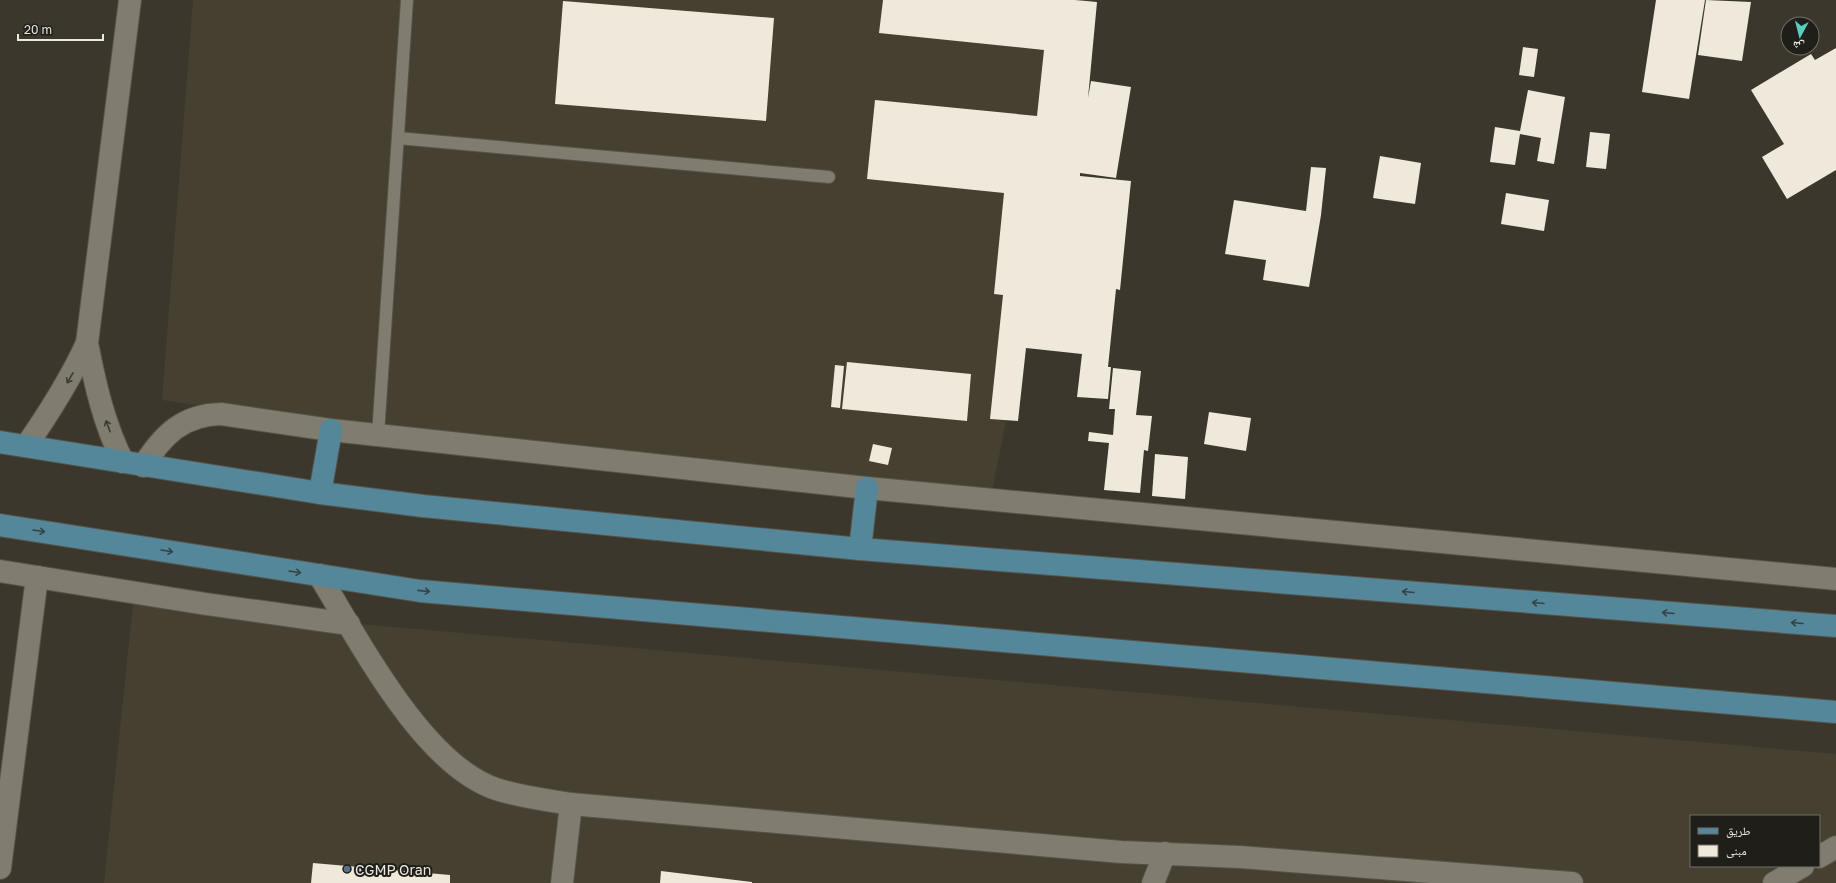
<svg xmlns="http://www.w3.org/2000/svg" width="1836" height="883" viewBox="0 0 1836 883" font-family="'Golos Text','Noto Naskh Arabic',sans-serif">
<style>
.built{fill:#464030;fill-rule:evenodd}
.building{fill:#eee9db}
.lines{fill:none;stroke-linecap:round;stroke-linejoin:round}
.service-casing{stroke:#565349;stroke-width:14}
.minor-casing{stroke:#565349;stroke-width:24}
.tertiary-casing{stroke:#565349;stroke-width:24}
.primary-casing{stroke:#565349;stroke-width:24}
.service{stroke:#807c6f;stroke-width:12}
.minor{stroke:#807c6f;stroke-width:22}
.tertiary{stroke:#807c6f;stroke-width:22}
.primary{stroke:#55879a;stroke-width:22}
.oneway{stroke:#3d3a33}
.oneway2{stroke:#334346}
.service-dot{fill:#5c6f8a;stroke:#201e19;stroke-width:1.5}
.labels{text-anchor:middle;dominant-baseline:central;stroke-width:4;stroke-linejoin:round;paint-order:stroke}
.poi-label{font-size:14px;fill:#eae8e0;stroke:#201e19;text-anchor:start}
</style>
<rect width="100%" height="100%" fill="#3b372c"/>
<g class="built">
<path d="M193 0H1091L992 491 417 437 162 400Z"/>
<path d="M133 604 1836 754V883H104ZM1691 816H1819V866H1691Z"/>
</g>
<g class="building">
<path d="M883 0H1075L1097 2 1088 98 1091 81 1131 87 1116 178 1080 173V176L1131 181 1120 290 1116 289 1108 367H1111L1108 399 1077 397 1082 354 1026 348 1018 421 990 419 1003 295 994 294 1004 193 867 179 875 100 1037 116 1044 50 879 33Z"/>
<path d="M1656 0H1705L1689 99 1642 92Z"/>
<path d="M1706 0 1751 2 1742 61 1698 55Z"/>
<path d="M563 1 774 18 766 121 555 104Z"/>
<path d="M1523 47 1538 49 1534 77 1519 75Z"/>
<path d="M1836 48V170L1787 199 1762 157 1784 144 1751 90 1811 54 1815 60Z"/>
<path d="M1528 90 1565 97 1554 164 1537 161 1541 138 1520 134 1515 165 1490 162 1495 127 1520 131Z"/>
<path d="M1590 132 1610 134 1606 169 1586 167Z"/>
<path d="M1380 156 1421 163 1415 204 1373 198Z"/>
<path d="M1311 167 1326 168 1321 215 1309 287 1263 280 1266 260 1225 254 1234 200 1306 211Z"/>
<path d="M1506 193 1549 200 1544 231 1501 224Z"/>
<path d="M847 362 971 374 967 421 842 409Z"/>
<path d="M835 365 844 366 840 408 831 407Z"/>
<path d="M1113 368 1141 371 1136 415 1152 416 1148 451 1144 450 1140 493 1104 490 1109 443 1088 441 1089 432 1113 435 1115 409H1109Z"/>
<path d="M1209 412 1251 418 1246 451 1204 444Z"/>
<path d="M873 444 892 448 888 465 869 461Z"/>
<path d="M1155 454 1188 457 1185 499 1152 496Z"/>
<path d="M313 863 450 875V883H311Z"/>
<path d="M661 871 752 882V883H660Z"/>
</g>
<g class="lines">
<defs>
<g id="service">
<path d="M398 138 829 177"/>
<path d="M378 435 407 0"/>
</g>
<g id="minor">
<path d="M143 466C163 435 182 415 221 414L331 430 867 488 1836 579"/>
<path d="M0 571 206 604 349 624"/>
<path d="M319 575C359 640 422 764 496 789 520 797 546 800 571 804L1121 852 1240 857 1572 883"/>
<path d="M1819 857 1836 847"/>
<path d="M0 868 37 577"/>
<path d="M562 883 571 804"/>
<path d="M1153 883 1165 853"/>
<path d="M1774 883 1803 866"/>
</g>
<g id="tertiary">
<path d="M87 343C95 384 104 424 123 462"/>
<path d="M26 446C49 413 70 380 87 343L130 0"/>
</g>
<g id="primary">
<path d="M0 442 320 493 423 506 860 549 1836 626"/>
<path d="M320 493 331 430"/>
<path d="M0 525 420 591 1836 712"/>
<path d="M860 549 867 488"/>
</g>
</defs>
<use href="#service" class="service-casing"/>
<use href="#minor" class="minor-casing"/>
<use href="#tertiary" class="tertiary-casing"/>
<use href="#primary" class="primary-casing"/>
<use href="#service" class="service"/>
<use href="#minor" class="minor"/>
<use href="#tertiary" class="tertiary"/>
<use href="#primary" class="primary"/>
</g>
<defs><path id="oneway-shaft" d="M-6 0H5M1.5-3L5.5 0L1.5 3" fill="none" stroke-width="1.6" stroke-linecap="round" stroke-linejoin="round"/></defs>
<g class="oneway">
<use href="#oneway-shaft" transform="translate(70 378) rotate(120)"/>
<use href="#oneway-shaft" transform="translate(108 426) rotate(-110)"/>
</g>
<g class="oneway2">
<use href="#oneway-shaft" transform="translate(39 531) rotate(9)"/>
<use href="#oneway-shaft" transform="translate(167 551) rotate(9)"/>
<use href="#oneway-shaft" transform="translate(295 572) rotate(9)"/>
<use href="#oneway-shaft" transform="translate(424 591) rotate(6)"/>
<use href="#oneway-shaft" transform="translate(1408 592) rotate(-175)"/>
<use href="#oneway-shaft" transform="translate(1538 603) rotate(-175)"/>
<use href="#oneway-shaft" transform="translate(1668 613) rotate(-175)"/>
<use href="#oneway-shaft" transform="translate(1797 623) rotate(-175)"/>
</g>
<circle class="service-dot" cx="347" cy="869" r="4"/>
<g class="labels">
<g class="poi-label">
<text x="355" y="869">CGMP Oran</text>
</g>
</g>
<rect x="1690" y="815" width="130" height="52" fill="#201e19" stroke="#716f69"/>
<rect x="1698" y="828" width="20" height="6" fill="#55879a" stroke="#716f69"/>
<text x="1726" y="835" font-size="12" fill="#eae8e0">طريق</text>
<rect x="1698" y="845" width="20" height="12" fill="#eee9db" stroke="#716f69"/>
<text x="1726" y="855" font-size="12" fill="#eae8e0">مبنى</text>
<g transform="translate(1800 36) rotate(187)"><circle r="19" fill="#201e19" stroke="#716f69"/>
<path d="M0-3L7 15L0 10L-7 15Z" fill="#58cebf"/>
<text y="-6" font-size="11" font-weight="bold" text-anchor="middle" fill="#eae8e0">ش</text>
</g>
<path d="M18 34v6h85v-6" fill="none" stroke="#eae8e0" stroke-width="2"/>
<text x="24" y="34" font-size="12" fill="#eae8e0" stroke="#201e19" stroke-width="3" paint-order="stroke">20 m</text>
</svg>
